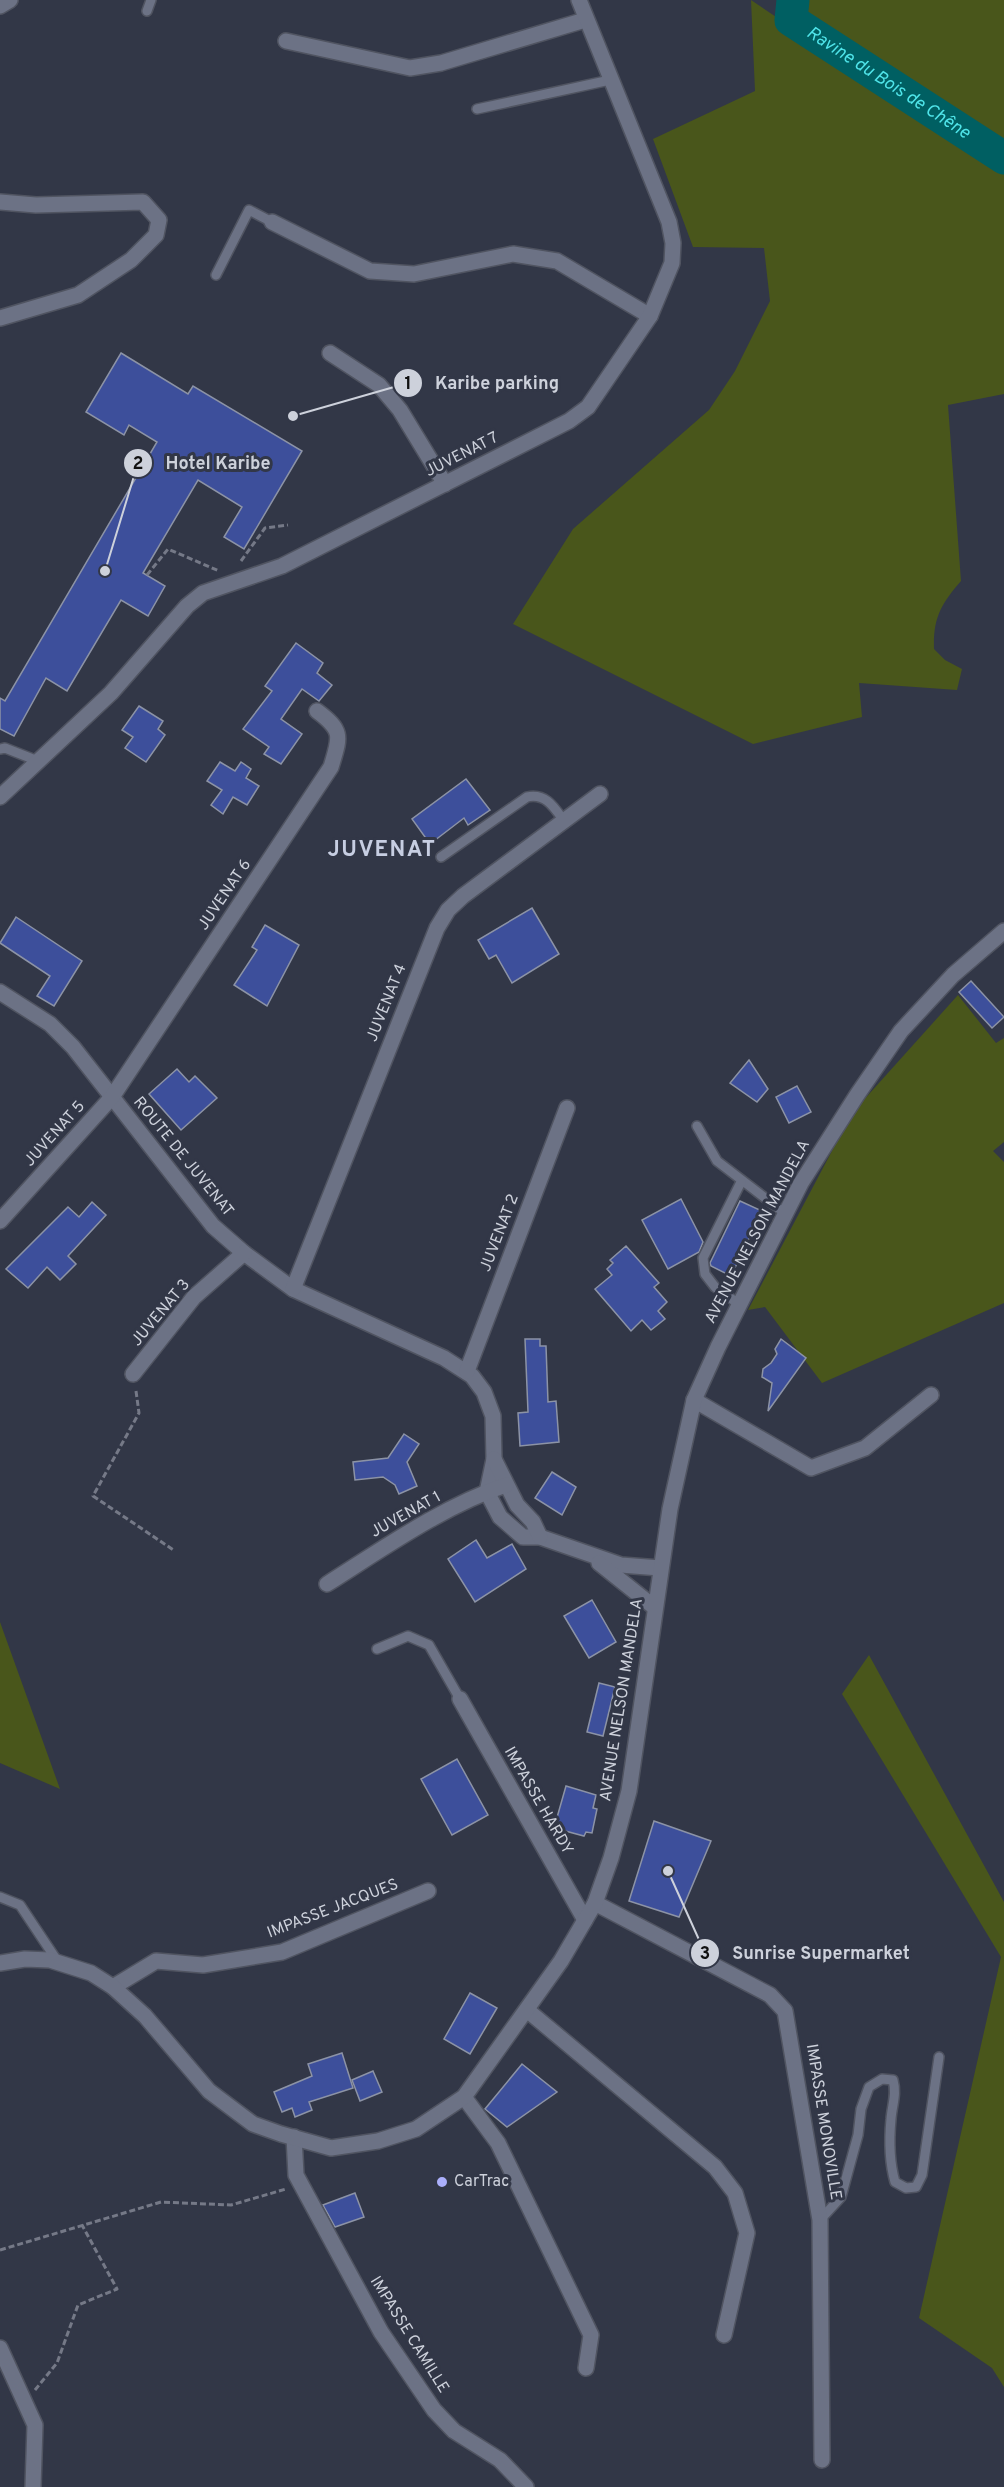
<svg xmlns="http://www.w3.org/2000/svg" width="1004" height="2487" viewBox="0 0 1004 2487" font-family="Overpass,sans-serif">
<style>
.green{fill:#49561b}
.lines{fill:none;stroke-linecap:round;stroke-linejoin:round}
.river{stroke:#005f62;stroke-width:33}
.building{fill:#3d4f9b;stroke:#8c93a6;stroke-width:1.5}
.service-casing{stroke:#505461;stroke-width:12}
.minor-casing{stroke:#505461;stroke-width:18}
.tertiary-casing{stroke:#505461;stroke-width:18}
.path{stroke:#757987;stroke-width:3;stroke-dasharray:6 3;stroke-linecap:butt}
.service{stroke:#6c7285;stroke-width:9}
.minor{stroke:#6c7285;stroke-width:15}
.tertiary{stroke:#6c7285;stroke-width:15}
.poi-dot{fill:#abaffb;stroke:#323747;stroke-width:2}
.labels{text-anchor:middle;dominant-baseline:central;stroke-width:6;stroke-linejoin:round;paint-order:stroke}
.street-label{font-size:16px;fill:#cdd1db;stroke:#323747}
.poi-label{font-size:16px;fill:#cdd1db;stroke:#323747;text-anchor:start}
.water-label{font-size:18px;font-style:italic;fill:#4fe4e9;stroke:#323747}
.district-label{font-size:22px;font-weight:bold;letter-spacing:1.5px;fill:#c7cee2;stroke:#323747}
.leader{fill:none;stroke:#cdd1db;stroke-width:2}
.callout-dot{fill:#cdd1db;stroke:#323747;stroke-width:2}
.mark-label{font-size:18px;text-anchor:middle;font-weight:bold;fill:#111}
.callout-label{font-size:18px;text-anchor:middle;font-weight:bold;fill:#cdd1db;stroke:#323747;stroke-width:6;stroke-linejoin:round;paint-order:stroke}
</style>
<rect width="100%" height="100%" fill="#323747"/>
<g class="green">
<path d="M751 0 1004 170V394L948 405 961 581C941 604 933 618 934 649L945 660 962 669 957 690 859 683 862 717 753 744 513 624 573 529 709 410 735 371 770 301 764 248 693 247 653 139 755 91Z"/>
<path d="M804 0H1004V147L803 14Z"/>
<path d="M958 995 996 1043 1004 1038V1142L993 1151 1004 1162V1303L822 1383 765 1307 748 1310 852 1113Z"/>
<path d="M0 1622 60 1789 0 1763Z"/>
<path d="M869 1655 1004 1902V2387L992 2368 919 2318 1001 1957 842 1694Z"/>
</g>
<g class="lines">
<path class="river" id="s1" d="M793 0 791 20 1004 158"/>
</g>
<g class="building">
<path d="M121 353 188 394 193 386 302 451 244 549 224 537 242 507 198 480 143 573 165 586 148 616 121 600 67 691 46 678 14 736 0 729V698L5 701 157 442 129 425 124 435 86 412Z"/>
<path d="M296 643 323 663 317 673 332 685 319 701 302 689 281 719 302 734 281 764 264 754 269 747 243 729 272 691 265 686Z"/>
<path d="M139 706 163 721 158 729 165 735 146 762 125 748 133 737 122 730Z"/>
<path d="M220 762 235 771 241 762 251 769 246 778 259 786 247 805 233 797 223 814 211 805 222 790 207 781Z"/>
<path d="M466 779 490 810 468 825 464 818 430 844 412 819Z"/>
<path d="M532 908 559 954 512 983 496 955 489 959 478 940Z"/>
<path d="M16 917 82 961 54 1006 37 996 50 976 0 943Z"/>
<path d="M265 925 299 945 267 1006 234 985 257 950 252 947Z"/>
<path d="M971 981 1004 1017 992 1028 959 992Z"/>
<path d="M749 1060 768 1089 757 1102 730 1083Z"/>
<path d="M177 1069 189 1082 195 1076 217 1098 181 1130 149 1094Z"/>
<path d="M797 1086 811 1112 789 1123 776 1097Z"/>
<path d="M681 1199 703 1242 699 1252 668 1269 642 1220Z"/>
<path d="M740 1201 762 1211 731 1276 711 1266 710 1263Z"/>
<path d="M92 1202 106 1215 68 1256 76 1264 60 1280 47 1267 28 1288 6 1269 68 1207 79 1217Z"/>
<path d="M626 1246 659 1283 654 1287 667 1302 658 1311 665 1319 651 1330 642 1320 631 1331 595 1289 612 1275 607 1269 613 1263 610 1260Z"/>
<path d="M525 1339H540V1346H546L548 1402 556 1401 559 1442 520 1446 518 1413 528 1412Z"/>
<path d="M781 1339 806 1358 768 1411 772 1383 762 1377 763 1369 771 1363 777 1354 775 1349Z"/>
<path d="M404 1434 419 1444 407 1462 417 1486 399 1494 395 1485 383 1477 355 1480 353 1462 388 1458Z"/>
<path d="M552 1472 576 1487 562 1515 535 1498Z"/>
<path d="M476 1540 487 1558 512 1544 526 1569 475 1602 448 1559Z"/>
<path d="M592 1600 616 1642 589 1658 564 1616Z"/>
<path d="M599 1683 615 1687 603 1736 587 1732Z"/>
<path d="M457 1759 488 1815 452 1835 421 1779Z"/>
<path d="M566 1786 596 1795 593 1808 597 1809 592 1833 586 1832 584 1836 554 1828Z"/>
<path d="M654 1821 711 1841 679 1917 629 1901Z"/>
<path d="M470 1993 497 2008 470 2054 444 2039Z"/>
<path d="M342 2053 353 2088 309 2102 312 2110 295 2117 292 2108 282 2112 274 2092 312 2076 308 2064Z"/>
<path d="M522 2064 557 2092 507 2127 485 2109Z"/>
<path d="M373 2071 382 2092 360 2101 352 2080Z"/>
<path d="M355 2193 364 2217 335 2227 323 2205Z"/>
</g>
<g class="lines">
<defs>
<g id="service">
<path d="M147 11 151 0"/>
<path d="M477 109 610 80"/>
<path d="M216 275 249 210 272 222"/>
<path d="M0 749 5 748 38 761"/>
<path d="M441 857 527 797C546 793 554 807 564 821"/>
<path d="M697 1126 717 1161 786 1214"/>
<path d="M740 1305 715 1287 705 1274 703 1258 741 1182"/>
<path d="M377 1649 408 1636 429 1645 460 1699"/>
<path d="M0 1897 20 1905 58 1962"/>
<path d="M820 2220 841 2197 858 2135 861 2109 869 2087 882 2079 893 2080C897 2094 892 2105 891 2119 889 2140 889 2161 895 2182L906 2188 916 2187 922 2175 939 2057"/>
</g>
<g id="minor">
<path d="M0 6 10 0"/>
<path d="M286 41 410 68 441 63 585 20"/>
<path d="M0 202 36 205 143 202 159 220 156 235 131 260 78 295 0 318"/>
<path d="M272 222 370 271 414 274 513 254 557 261 650 316"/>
<path d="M330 353 379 385 400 410 445 484"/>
<path d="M0 797 111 693 187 606 203 593 282 566 569 421 588 407 650 316 672 263 673 243 669 222 579 0"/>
<path d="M0 992 50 1024 73 1047 213 1226 244 1253 293 1289 444 1358 472 1376 484 1392 493 1416 494 1459 487 1492 500 1517 523 1537H540L621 1565 660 1568"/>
<path d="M0 1221 112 1097 331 767C340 737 344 731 317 711"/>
<path d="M293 1289 437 928 448 910 463 896 600 794"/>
<path d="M467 1371 567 1108"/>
<path d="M133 1374 194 1297 244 1253"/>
<path d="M694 1400 811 1468 865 1448 931 1395"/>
<path d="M494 1459 517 1505 533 1522 540 1537"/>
<path d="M599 1563 654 1607"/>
<path d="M327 1584C384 1548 443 1506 506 1485"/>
<path d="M460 1699 585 1920"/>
<path d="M595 1903 770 1995 785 2011 820 2220 822 2460"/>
<path d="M113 1987 156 1961 203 1965 282 1952 428 1891"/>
<path d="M527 2010 715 2167 735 2193 747 2233 724 2335"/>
<path d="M464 2097 498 2143 591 2335 586 2368"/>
<path d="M294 2137 296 2175 381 2332 434 2410 454 2431 500 2460 526 2487"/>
<path d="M0 2348 35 2425 33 2487"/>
</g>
<path id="tertiary" d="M0 1963 25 1959 50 1960 91 1973 113 1987 145 2016 209 2091 253 2124 281 2134 331 2148 378 2141 416 2129 464 2097 561 1961 595 1903 611 1858 629 1791 670 1509 694 1400 718 1347 801 1183 857 1095 901 1031 953 975 1004 931"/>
</defs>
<use href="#service" class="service-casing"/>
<use href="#minor" class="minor-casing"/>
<use href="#tertiary" class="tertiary-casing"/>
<g class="path">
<path d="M241 561 265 528 288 525"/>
<path d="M147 575 168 549 219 571"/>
<path d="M136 1391 139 1413 93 1496 175 1551"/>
<path d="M0 2250 161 2202 231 2205 286 2189"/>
<path d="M35 2390 57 2363 78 2305 117 2289 82 2225"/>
</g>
<use href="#service" class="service"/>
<use href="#minor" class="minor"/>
<use href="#tertiary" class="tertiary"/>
</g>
<circle class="poi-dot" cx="442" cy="2182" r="6"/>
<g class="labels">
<g class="street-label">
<text transform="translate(462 455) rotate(-27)">JUVENAT 7</text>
<text transform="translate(225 895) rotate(-56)">JUVENAT 6</text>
<text transform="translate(387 1003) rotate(-68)">JUVENAT 4</text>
<text transform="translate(55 1134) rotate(-48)">JUVENAT 5</text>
<text transform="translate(183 1157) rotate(51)">ROUTE DE JUVENAT</text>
<text transform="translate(758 1232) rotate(-62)">AVENUE NELSON MANDELA</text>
<text transform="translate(500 1233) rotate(-69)">JUVENAT 2</text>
<text transform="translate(161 1313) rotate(-50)">JUVENAT 3</text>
<text transform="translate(406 1515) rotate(-29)">JUVENAT 1</text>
<text transform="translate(622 1700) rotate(-81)">AVENUE NELSON MANDELA</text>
<text transform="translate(538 1801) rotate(60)">IMPASSE HARDY</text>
<text transform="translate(333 1909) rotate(-21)">IMPASSE JACQUES</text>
<text transform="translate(823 2122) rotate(81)">IMPASSE MONOVILLE</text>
<text transform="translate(409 2335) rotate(58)">IMPASSE CAMILLE</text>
</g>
<g class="poi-label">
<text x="454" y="2182">CarTrac</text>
</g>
<g class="water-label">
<text stroke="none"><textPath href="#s1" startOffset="136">Ravine du Bois de Chêne</textPath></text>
</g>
<g class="district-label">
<text x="382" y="850">JUVENAT</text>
</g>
</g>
<path class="leader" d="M293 416L408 383M105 571L138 463M668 1871L705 1953"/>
<g class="callout-dot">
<circle cx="293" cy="416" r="6"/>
<circle cx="105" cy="571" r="6"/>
<circle cx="668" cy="1871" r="6"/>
<circle cx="408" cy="383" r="15"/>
<circle cx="138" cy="463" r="15"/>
<circle cx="705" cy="1953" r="15"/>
</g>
<g class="mark-label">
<text x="408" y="389">1</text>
<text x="138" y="469">2</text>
<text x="705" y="1959">3</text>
</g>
<g class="callout-label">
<text x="497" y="389">Karibe parking</text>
<text x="218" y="469">Hotel Karibe</text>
<text x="821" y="1959">Sunrise Supermarket</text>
</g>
</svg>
